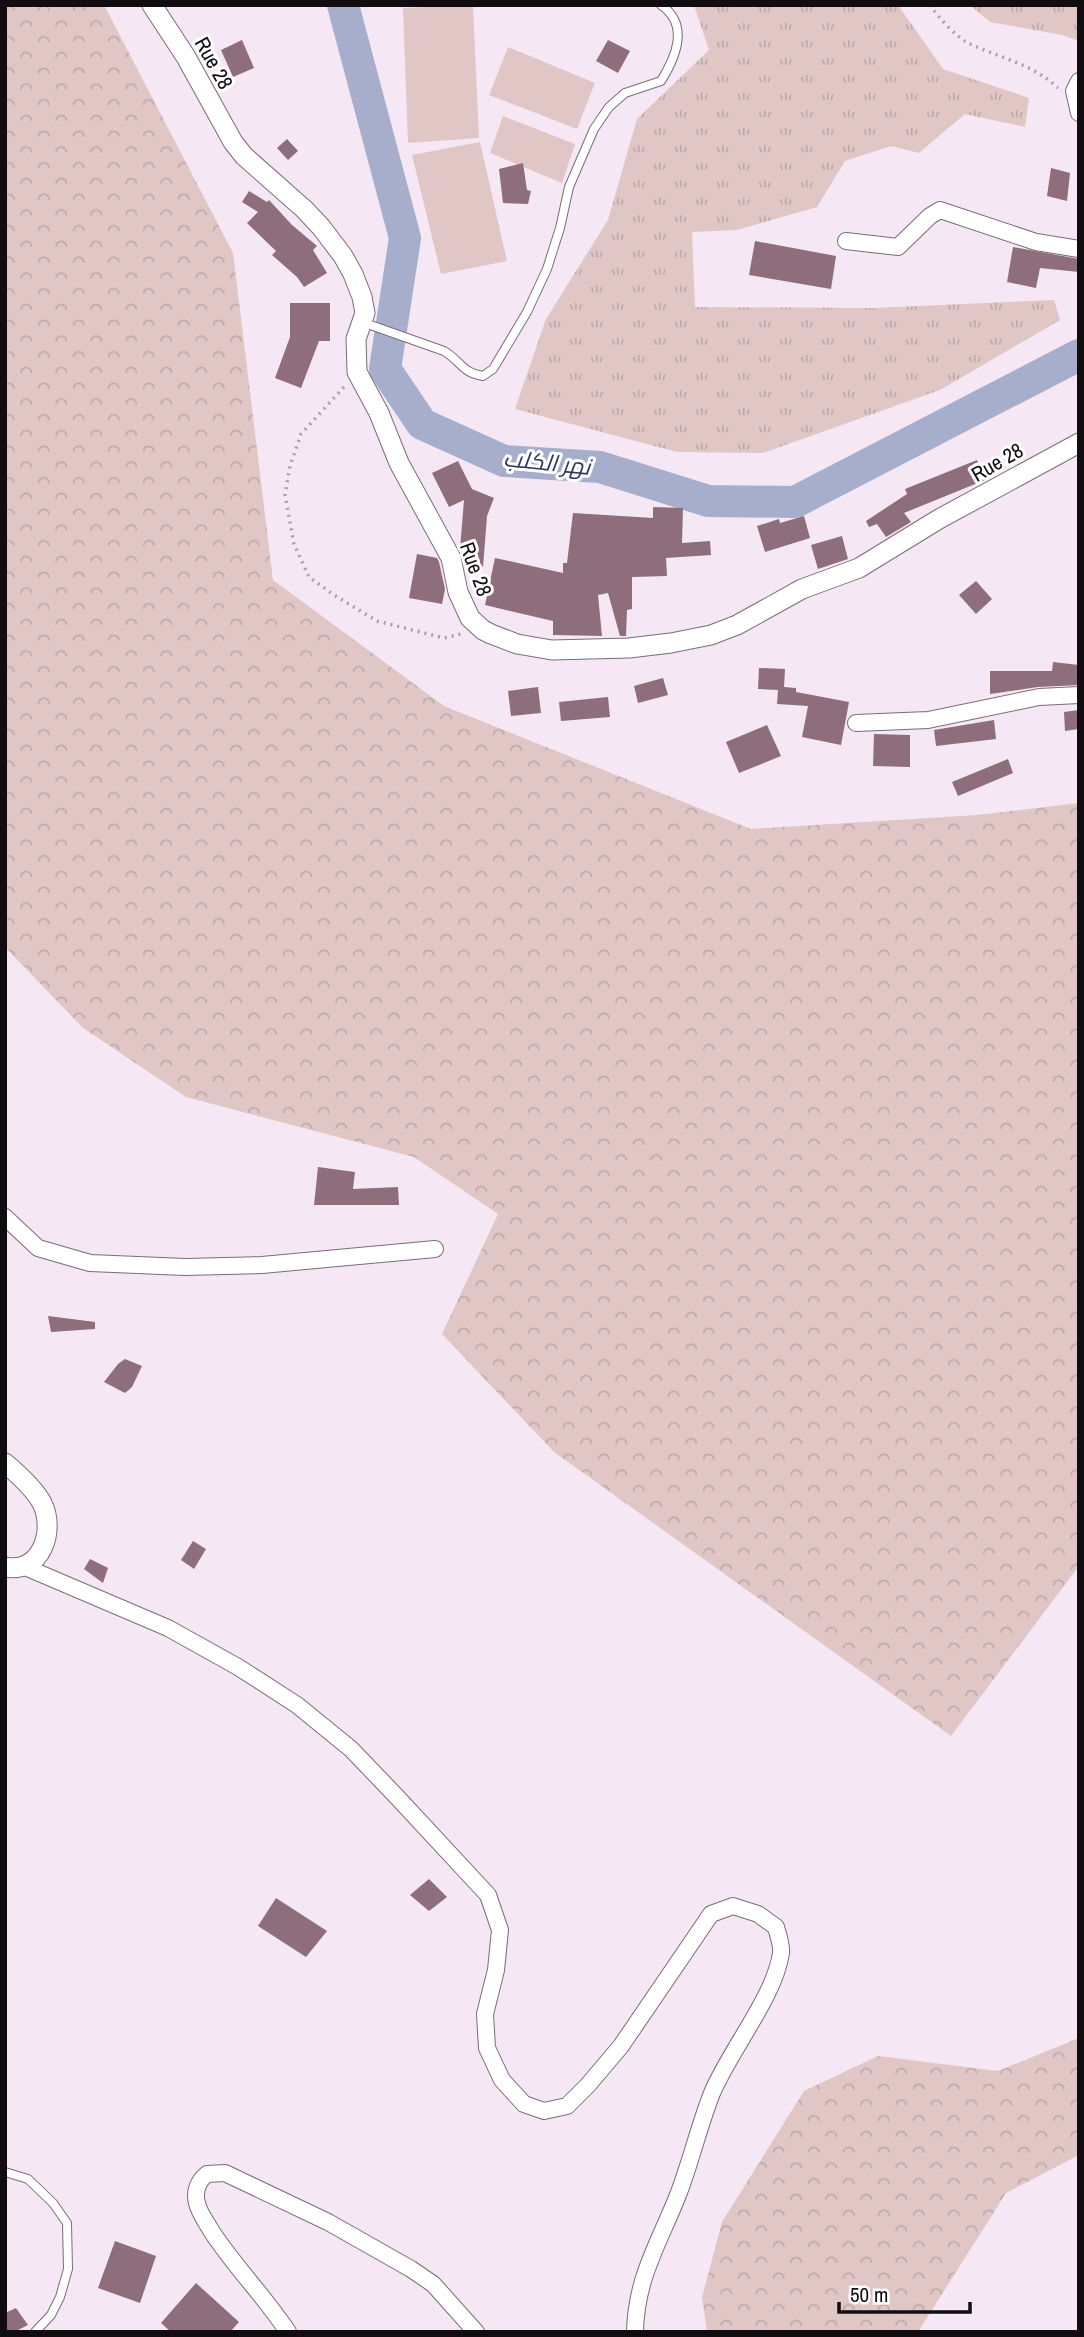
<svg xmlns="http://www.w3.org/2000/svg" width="1084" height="2337" viewBox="0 0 1084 2337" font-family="'Archivo Narrow',Cairo,sans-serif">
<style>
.grass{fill:url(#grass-tufts)}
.forest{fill:url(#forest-crowns)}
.pitch{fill:#e0c7c6}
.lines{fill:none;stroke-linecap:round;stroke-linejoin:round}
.river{stroke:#a6aecc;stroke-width:32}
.building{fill:#8e6e7a}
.service-casing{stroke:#796d79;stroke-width:10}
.minor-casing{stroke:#796d79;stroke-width:18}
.tertiary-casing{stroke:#796d79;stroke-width:21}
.path{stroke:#a99fa9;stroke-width:3.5;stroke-dasharray:2 5;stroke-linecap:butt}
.service{stroke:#fff;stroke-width:8}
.minor{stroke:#fff;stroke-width:16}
.tertiary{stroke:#fff;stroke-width:19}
.labels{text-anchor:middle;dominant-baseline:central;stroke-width:6;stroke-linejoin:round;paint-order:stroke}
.street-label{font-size:21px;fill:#100c10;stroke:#fff}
.water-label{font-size:23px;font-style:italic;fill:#2e355f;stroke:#fff}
</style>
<defs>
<pattern id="grass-tufts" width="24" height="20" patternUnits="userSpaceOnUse" patternTransform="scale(1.75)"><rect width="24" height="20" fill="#e0c7c6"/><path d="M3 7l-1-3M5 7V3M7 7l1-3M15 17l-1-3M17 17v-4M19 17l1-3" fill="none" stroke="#bfaaa9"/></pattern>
<pattern id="forest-crowns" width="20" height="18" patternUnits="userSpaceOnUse" patternTransform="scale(1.75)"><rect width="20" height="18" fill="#e0c7c6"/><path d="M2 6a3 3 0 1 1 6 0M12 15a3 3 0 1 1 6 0" fill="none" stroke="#bfaaa9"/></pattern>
</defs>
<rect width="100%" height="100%" fill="#f5e7f4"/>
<g class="grass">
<path d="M694 5H898L943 69 1029 98 1025 127 965 114 919 153 891 146 845 161 817 207 737 230 692 232 695 307 874 308 1054 300 1060 320 940 390 763 453 677 452 515 409 546 319 608 220 637 119 709 50Z"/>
<path d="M970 5H1079V41L1062 35 990 22Z"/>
</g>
<g class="forest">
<path d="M5 5H104L233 253 273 580 444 706 751 829 977 815 1079 803V1566L951 1736 554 1452 442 1334 498 1214 414 1157 186 1097 83 1028 5 947Z"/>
<path d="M1079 2038V2155L1006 2193 918 2332H707L702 2297 722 2222 804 2091 878 2056 998 2071Z"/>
</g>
<g class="pitch">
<path d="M473 5 479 138 408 143 403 8Z"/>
<path d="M508 47 595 83 577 129 489 95Z"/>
<path d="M503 116 575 144 562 183 490 153Z"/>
<path d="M480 142 507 261 441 274 412 155Z"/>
</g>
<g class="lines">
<path class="river" d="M343 5 405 238 385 369 422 424 504 461 600 467 708 501 795 502 1079 355"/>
</g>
<g class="building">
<path d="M242 40 254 68 233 77 221 50Z"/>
<path d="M608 40 630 51 618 73 596 61Z"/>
<path d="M287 139 298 151 288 160 277 148Z"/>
<path d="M523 163 527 190 531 191 528 204 503 203 499 169Z"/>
<path d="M1051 168 1070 173 1067 201 1047 196Z"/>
<path d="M249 191 267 202 269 200 292 225 317 246 313 250 327 273 304 287 297 277 272 255 276 251 247 223 258 212 242 202Z"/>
<path d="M755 241 836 256 831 289 749 275Z"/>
<path d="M1013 247 1079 259V272L1040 268 1036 288 1007 282Z"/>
<path d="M290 303H330V341H319L301 388 275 378 290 337Z"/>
<path d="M977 460 985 480 904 513 911 522 886 537 877 524 869 527 866 521 907 494 905 489Z"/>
<path d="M458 461 472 489 494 498 487 516 483 567 465 566 460 549 464 500 449 507 432 473Z"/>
<path d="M653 507 683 508 682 543 710 541 711 555 666 558 667 576 632 577V609L627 610 626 636H620L608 593 598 595 602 636 553 635V621L485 605 495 558 563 573V563H567L573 513 653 518Z"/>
<path d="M804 516 810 538 765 552 757 526 779 519 780 523Z"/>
<path d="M842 536 848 559 818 569 811 545Z"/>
<path d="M417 554 437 558 439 562 445 589 442 604 409 598Z"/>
<path d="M976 581 992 599 976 614 959 595Z"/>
<path d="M1053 662 1079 665V685L1038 687 990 694V671H1052Z"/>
<path d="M759 668 785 669 784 687 796 688V692L849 702 841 745 802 737 808 706 777 704 778 690 758 689Z"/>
<path d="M663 678 668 695 638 703 634 686Z"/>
<path d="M538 687 541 713 511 716 508 691Z"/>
<path d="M608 697 610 717 561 721 559 702Z"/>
<path d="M1079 710V729L1065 731 1064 712Z"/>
<path d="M994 720 996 739 936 746 934 730Z"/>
<path d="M767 725 781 756 739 773 726 742Z"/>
<path d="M874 734 910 735V767L873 766Z"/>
<path d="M1008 759 1013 773 958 796 952 782Z"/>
<path d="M318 1167 355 1172 353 1189 398 1187 399 1205H314Z"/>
<path d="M48 1316 95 1322V1329L51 1332Z"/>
<path d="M125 1359 142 1366 132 1387 125 1393 104 1382 118 1364Z"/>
<path d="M193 1541 206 1549 194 1569 181 1560Z"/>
<path d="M90 1559 108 1568 103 1583 84 1569Z"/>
<path d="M429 1879 447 1897 429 1911 410 1895Z"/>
<path d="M276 1898 327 1931 306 1957 258 1926Z"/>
<path d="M115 2241 156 2256 140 2303 98 2288Z"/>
<path d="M196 2283 239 2322 230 2332H171L161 2323Z"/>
<path d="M16 2308 28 2325 14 2332H5V2313Z"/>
</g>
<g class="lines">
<defs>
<g id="service">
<path d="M362 322 444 351C461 361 462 373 483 376L493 369 527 312 547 269 560 228 569 187 594 129 609 107 625 93 661 81C676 57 690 25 661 5"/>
<path d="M5 2172 28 2179 53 2203 67 2223 68 2269 60 2297 51 2315 35 2332"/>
</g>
<g id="minor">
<path d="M1079 81 1074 91 1079 113"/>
<path d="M846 241 898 247 930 216 940 210 1036 242 1079 249"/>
<path d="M856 723 928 720 1039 697 1079 695"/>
<path d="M5 1217 38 1248 90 1263 185 1267 262 1265 435 1249"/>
<path d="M25 1567 168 1628 238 1667 297 1705 351 1749 397 1797 488 1895 500 1930 496 1970 485 2014 487 2048 502 2080 524 2104 544 2111 567 2106 588 2085 621 2046 711 1914 733 1906 758 1914 776 1927C778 1935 782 1945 781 1953 775 1996 730 2050 712 2093 699 2126 691 2161 678 2195 659 2243 636 2278 635 2332"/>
<path d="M288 2332C265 2297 235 2267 212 2232 207 2223 199 2213 197 2203 194 2192 198 2181 207 2174L225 2173 328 2222 411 2269 433 2284 476 2332"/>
</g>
<g id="tertiary">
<path d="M152 5 186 57 233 142 244 156 304 209 321 227 343 256 353 274 362 297 365 313 356 339 357 372 379 413 399 463 451 558 458 592 470 618 483 630 491 634 517 644 552 650 629 648 671 643 711 635 737 625 802 589 859 568 939 519 1079 443"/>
<path d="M5 1463C18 1474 34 1488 42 1503 56 1531 41 1574 5 1567"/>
</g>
</defs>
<use href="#service" class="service-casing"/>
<use href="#minor" class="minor-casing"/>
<use href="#tertiary" class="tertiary-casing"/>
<g class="path">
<path d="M930 5C937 16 958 39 970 44 1000 58 1033 64 1058 88"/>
<path d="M344 387 301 434 290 466 285 495 294 544 309 577 334 595 377 621 444 638 461 634"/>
</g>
<use href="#service" class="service"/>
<use href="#minor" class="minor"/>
<use href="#tertiary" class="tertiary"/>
</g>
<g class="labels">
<g class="street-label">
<text transform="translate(214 63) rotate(61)">Rue 28</text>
<text transform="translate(997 462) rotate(-30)">Rue 28</text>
<text transform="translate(476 569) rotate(70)">Rue 28</text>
</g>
<g class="water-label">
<text transform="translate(547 462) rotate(6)">نهر الكلب</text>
</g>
</g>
<rect width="1084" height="2337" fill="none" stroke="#100c10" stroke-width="14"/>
<path d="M839 2302v10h131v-10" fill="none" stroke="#100c10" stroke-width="3.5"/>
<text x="850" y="2302" font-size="21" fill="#100c10" stroke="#ffffff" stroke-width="5" paint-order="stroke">50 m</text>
</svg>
